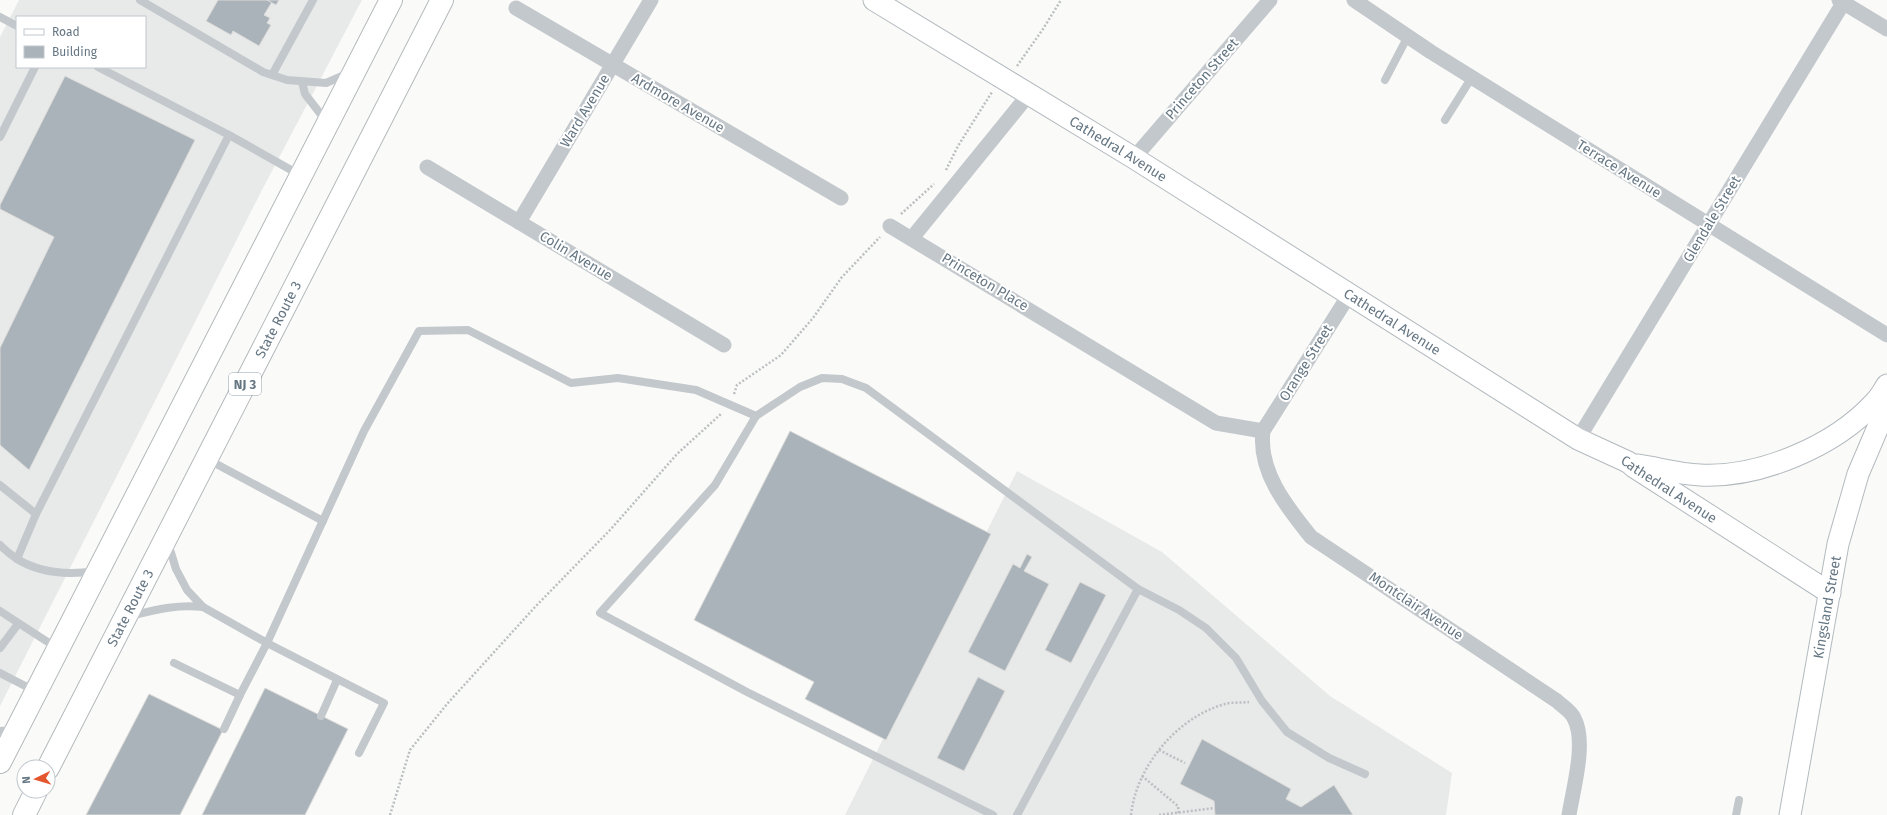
<svg xmlns="http://www.w3.org/2000/svg" width="1887" height="815" viewBox="0 0 1887 815" font-family="'Fira Sans',sans-serif">
<style>
.built{fill:#e8e9e9;fill-rule:evenodd}
.building{fill:#aab3b9;stroke:#dcdcda}
.lines{fill:none;stroke-linecap:round;stroke-linejoin:round}
.secondary-casing{stroke:#b3babf;stroke-width:23}
.trunk-casing{stroke:#b4b9bd;stroke-width:24}
.path{stroke:#bbbfc2;stroke-width:2.5;stroke-dasharray:2 2;stroke-linecap:butt}
.service{stroke:#c3c8cc;stroke-width:8}
.minor{stroke:#c3c8cc;stroke-width:15}
.secondary{stroke:#fff;stroke-width:21}
.trunk{stroke:#fff;stroke-width:22}
.path-bridge{stroke:#bbbfc2;stroke-width:2.5;stroke-dasharray:2 2;stroke-linecap:butt}
.labels{text-anchor:middle;dominant-baseline:central;stroke-width:4;stroke-linejoin:round;paint-order:stroke}
.shield{fill:#fff;stroke:#939fa8;stroke-width:1}
.shield-label{font-size:13px;font-weight:bold;fill:#657683}
.street-label{font-size:14px;fill:#657683;stroke:#fff}
</style>
<rect width="100%" height="100%" fill="#fafaf8"/>
<g class="built">
<path d="M19 0H362L262 190 0 706V37ZM17 17H145V67H17Z"/>
<path d="M1017 471 1162 552 1330 696 1452 773 1446 815H845Z"/>
</g>
<g class="building">
<path d="M218 0H267L272 2 264 15 270 18 267 23 271 25 259 46 233 31 231 35 206 21Z"/>
<path d="M267 0H279L276 5Z"/>
<path d="M65 76 195 140 29 470 0 445V348L54 237 0 209V205Z"/>
<path d="M790 431 991 534 886 740 805 699 814 682 694 620Z"/>
<path d="M1027 554 1032 557 1024 571 1049 584 1005 671 968 652 1013 564 1020 568Z"/>
<path d="M1080 582 1106 595 1071 663 1045 650Z"/>
<path d="M978 677 1005 691 964 771 937 758Z"/>
<path d="M265 688 348 729 305 815H202Z"/>
<path d="M149 694 223 730 180 815H86Z"/>
<path d="M1202 739 1291 789 1286 799 1301 807 1334 785 1353 815H1215L1214 801 1180 784Z"/>
</g>
<g class="lines">
<defs>
<g id="secondary">
<path id="s1" d="M874 0 1134 158 1578 439 1628 462 1634 467 1830 593"/>
<path d="M1637 465C1658 468 1679 474 1700 475 1760 478 1835 446 1875 402 1880 397 1883 391 1887 385"/>
<path id="s2" d="M1790 815 1838 544 1858 474 1887 406"/>
</g>
<g id="trunk">
<path d="M0 762 391 0"/>
<path id="s3" d="M48 768 442 0"/>
<path d="M24 815 36 791"/>
</g>
</defs>
<use href="#secondary" class="secondary-casing"/>
<use href="#trunk" class="trunk-casing"/>
<g class="path">
<path d="M1017 66 1043 29 1061 0"/>
<path d="M946 170 958 146 992 92"/>
<path d="M901 214 934 184"/>
<path d="M734 394 737 385 781 355 813 318 842 277 880 237"/>
<path d="M1159 750 1185 763"/>
<path d="M1142 776 1178 806 1179 815"/>
<path d="M390 815 410 750 447 704 535 607 611 529 677 454 722 413"/>
<path d="M1131 815C1136 767 1177 717 1225 704 1232 702 1241 703 1249 702"/>
</g>
<g class="service">
<path d="M140 0 263 72 287 80 326 83 349 73"/>
<path d="M0 17 17 26"/>
<path d="M272 75 313 0"/>
<path d="M1385 80 1408 36"/>
<path d="M302 82 305 94 326 121"/>
<path d="M1445 120 1472 77"/>
<path d="M229 135 300 175"/>
<path d="M0 137 35 67"/>
<path d="M207 459 323 521"/>
<path d="M0 485 36 514 229 135 98 67"/>
<path d="M0 545C5 550 11 555 17 559 40 573 69 575 95 571"/>
<path d="M17 559 36 514"/>
<path d="M203 607 267 643 364 431 419 331 468 330 571 383 618 378 696 390 756 416"/>
<path d="M0 611 57 648"/>
<path d="M130 616C155 610 177 604 203 607L187 590 176 569 168 543"/>
<path d="M0 648 18 624"/>
<path d="M174 663 240 695 267 643 384 703 359 753"/>
<path d="M0 673 35 691"/>
<path d="M321 716 337 680"/>
<path d="M224 729 240 695"/>
<path d="M0 731 14 730"/>
<path d="M993 815 747 692 600 613 715 485 756 416 800 387 822 378 842 379 866 388 1138 589"/>
<path d="M1017 815 1138 589 1179 610 1206 628 1236 658 1262 701 1287 732 1329 758 1365 774"/>
<path d="M1736 815 1739 800"/>
</g>
<g class="minor">
<path d="M1354 0 1431 52 1887 335"/>
<path d="M1839 0 1887 29"/>
<path d="M516 8 841 198"/>
<path d="M1134 158 1270 0"/>
<path d="M427 167 724 345"/>
<path d="M519 222 651 0"/>
<path d="M890 226 1216 423 1263 431"/>
<path d="M912 238 1029 94"/>
<path d="M1349 295 1263 431C1258 472 1287 507 1311 537L1557 701C1562 706 1571 711 1574 718 1587 742 1573 789 1569 815"/>
<path d="M1578 439 1845 0"/>
</g>
<use href="#secondary" class="secondary"/>
<use href="#trunk" class="trunk"/>
<path class="path-bridge" d="M1159 815 1214 808"/>
</g>
<g class="labels">
<rect class="shield" x="229" y="373" width="32" height="22" rx="3"/>
<g class="shield-label">
<text x="245" y="384">NJ 3</text>
</g>
<g class="street-label">
<text transform="translate(1202 79) rotate(-49)">Princeton Street</text>
<text transform="translate(678 103) rotate(30)">Ardmore Avenue</text>
<text transform="translate(585 111) rotate(-59)">Ward Avenue</text>
<text stroke="none"><textPath href="#s1" startOffset="286">Cathedral Avenue</textPath></text>
<text transform="translate(1619 169) rotate(32)">Terrace Avenue</text>
<text transform="translate(1712 219) rotate(-59)">Glendale Street</text>
<text transform="translate(576 256) rotate(31)">Colin Avenue</text>
<text transform="translate(985 282) rotate(31)">Princeton Place</text>
<text stroke="none"><textPath href="#s3" startOffset="504">State Route 3</textPath></text>
<text stroke="none"><textPath href="#s1" startOffset="610">Cathedral Avenue</textPath></text>
<text transform="translate(1306 363) rotate(-58)">Orange Street</text>
<text stroke="none"><textPath href="#s1" startOffset="934">Cathedral Avenue</textPath></text>
<text transform="translate(1416 606) rotate(34)">Montclair Avenue</text>
<text stroke="none"><textPath href="#s2" startOffset="211">Kingsland Street</textPath></text>
<text stroke="none"><textPath href="#s3" startOffset="180">State Route 3</textPath></text>
</g>
</g>
<rect x="16" y="16" width="130" height="52" fill="#ffffff" stroke="#c1c8cd"/>
<rect x="24" y="29" width="20" height="6" fill="#ffffff" stroke="#c1c8cd"/>
<text x="52" y="36" font-size="12" fill="#657683">Road</text>
<rect x="24" y="46" width="20" height="12" fill="#aab3b9" stroke="#c1c8cd"/>
<text x="52" y="56" font-size="12" fill="#657683">Building</text>
<g transform="translate(36 779) rotate(265)"><circle r="19" fill="#ffffff" stroke="#c1c8cd"/>
<path d="M0-3L7 15L0 10L-7 15Z" fill="#e4572e"/>
<text y="-6" font-size="11" font-weight="bold" text-anchor="middle" fill="#657683">N</text>
</g>
</svg>
